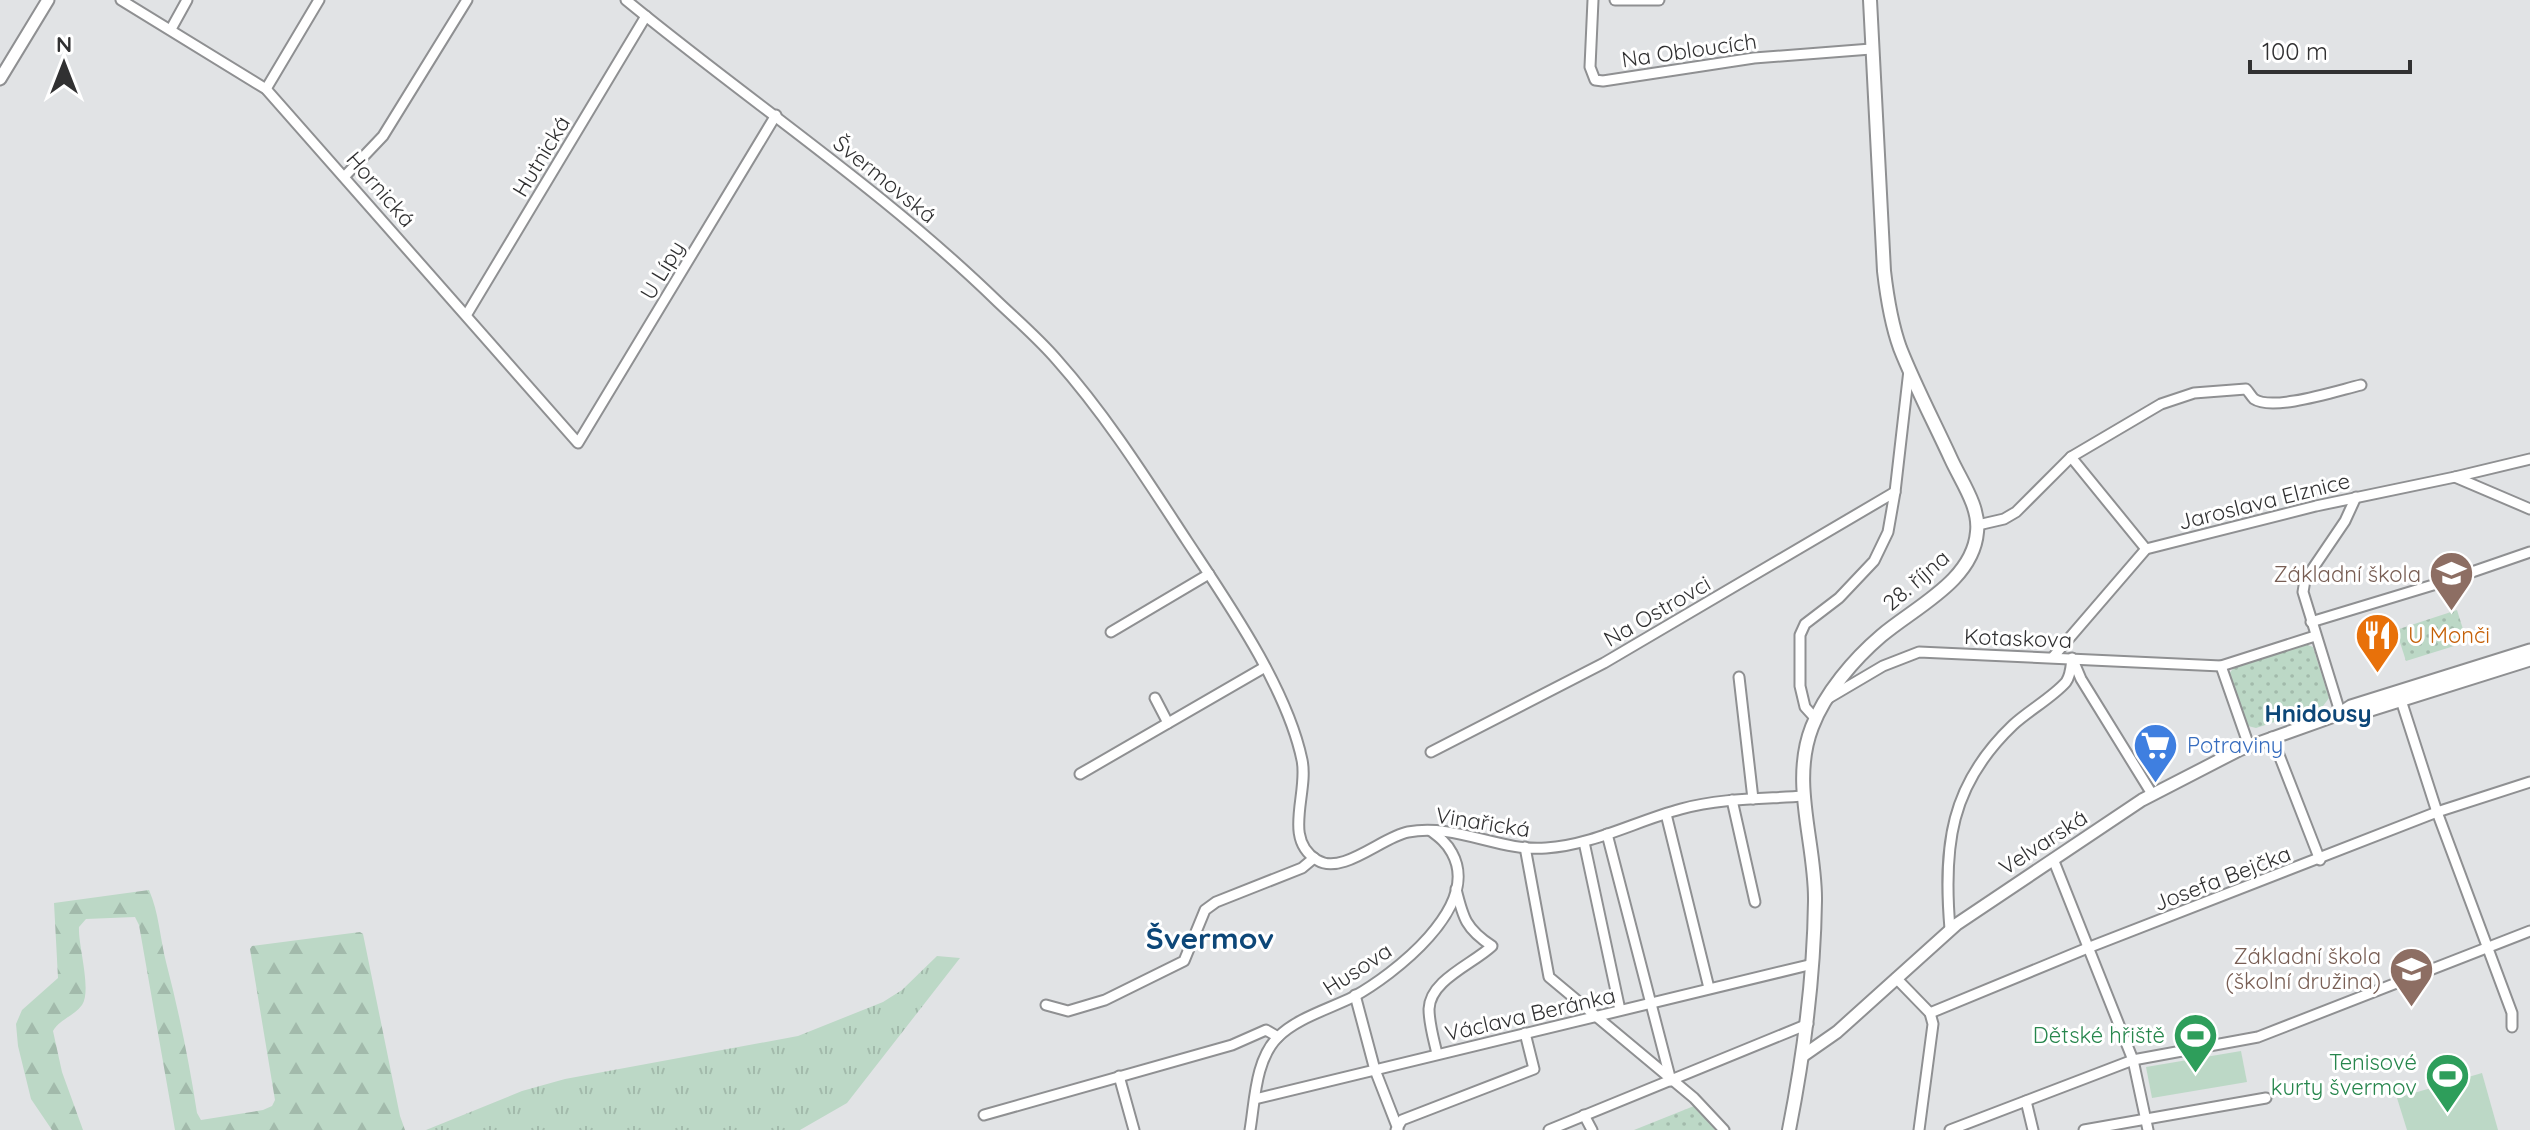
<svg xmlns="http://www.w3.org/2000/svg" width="2530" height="1130" viewBox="0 0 2530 1130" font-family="Quicksand,sans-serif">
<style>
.grass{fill:url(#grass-tufts)}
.forest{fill:url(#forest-firs)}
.park{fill:url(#park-dots)}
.pitch{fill:#bcd8c6}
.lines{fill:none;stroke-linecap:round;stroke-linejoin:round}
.minor-casing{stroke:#8f9092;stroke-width:13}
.tertiary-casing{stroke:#8f9092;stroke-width:15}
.secondary-casing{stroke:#8f9092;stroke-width:16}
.minor{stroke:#fff;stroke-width:9}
.tertiary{stroke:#fff;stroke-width:11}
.secondary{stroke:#fff;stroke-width:12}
.labels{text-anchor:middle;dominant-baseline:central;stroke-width:6;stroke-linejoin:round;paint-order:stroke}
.street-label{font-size:22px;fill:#313132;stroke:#fff}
.education-label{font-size:22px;fill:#785e54;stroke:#fff;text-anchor:end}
.food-label{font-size:22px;fill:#c56008;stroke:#fff;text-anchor:start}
.shop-label{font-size:22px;fill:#366cbe;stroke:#fff;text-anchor:start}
.leisure-label{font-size:22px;fill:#27864d;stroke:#fff;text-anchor:end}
.neighbourhood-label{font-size:24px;font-weight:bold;fill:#0d4778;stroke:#fff}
.district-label{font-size:30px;font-weight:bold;fill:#0d4778;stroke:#fff}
</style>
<defs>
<pattern id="grass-tufts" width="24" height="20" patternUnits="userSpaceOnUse" patternTransform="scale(2)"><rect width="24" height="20" fill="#bcd8c6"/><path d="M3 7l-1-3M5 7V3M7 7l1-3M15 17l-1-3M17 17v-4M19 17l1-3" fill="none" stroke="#a2baab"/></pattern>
<pattern id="forest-firs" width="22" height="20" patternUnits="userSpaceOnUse" patternTransform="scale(2)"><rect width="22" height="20" fill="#bcd8c6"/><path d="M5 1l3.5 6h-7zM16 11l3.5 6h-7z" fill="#a2baab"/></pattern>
<pattern id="park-dots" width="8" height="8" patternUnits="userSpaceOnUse" patternTransform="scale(2)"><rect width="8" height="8" fill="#bcd8c6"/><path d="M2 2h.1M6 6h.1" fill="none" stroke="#a2baab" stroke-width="1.8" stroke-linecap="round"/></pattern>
</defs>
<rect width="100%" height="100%" fill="#e1e3e5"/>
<path class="grass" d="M937 956 960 958 847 1103 800 1130H426L522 1091 565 1079 798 1036 883 1002 902 990Z"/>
<path class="forest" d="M149 890C159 913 160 938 166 962 179 1012 189 1061 197 1113L201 1120 263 1110 272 1106 275 1100 250 949 252 946 360 932 363 934 400 1116 405 1130H175L139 925 135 917 86 919 79 927C78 946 92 990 82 1005 74 1016 60 1019 53 1031L62 1072 83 1130H52L31 1099 18 1046 16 1024 22 1010 58 978 54 903Z"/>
<g class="park">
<path d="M2457 610 2467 642 2406 661 2396 630Z"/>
<path d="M2305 644 2313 647 2329 698 2323 706 2256 728 2248 726 2229 674 2235 666Z"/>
<path d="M1694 1106 1716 1130H1634Z"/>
</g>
<g class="pitch">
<path d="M2241 1051 2247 1082 2152 1098 2146 1067Z"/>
<path d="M2482 1073 2498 1130H2407L2397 1098Z"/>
</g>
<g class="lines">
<defs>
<g id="minor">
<path d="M121 0 266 89 578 443 776 115"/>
<path d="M626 0C750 102 883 190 998 302 1018 321 1039 339 1057 360 1106 415 1147 480 1187 541 1228 603 1287 688 1302 760 1309 793 1282 839 1317 860 1342 876 1382 837 1408 832 1456 823 1500 852 1546 848 1593 845 1636 821 1681 809 1721 798 1763 799 1804 796"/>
<path d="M1593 0 1590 67 1595 80 1603 81 1754 58 1871 49"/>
<path d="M1615 0H1659"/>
<path d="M171 29 187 0"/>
<path d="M266 89 319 0"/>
<path d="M345 176 383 136 467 0"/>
<path d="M467 314 646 16"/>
<path d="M2071 457 2146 549"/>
<path d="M2455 477 2530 509"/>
<path d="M1978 525 2004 519 2016 512 2071 457 2161 404 2194 393 2246 389C2249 392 2251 396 2254 399 2273 412 2339 390 2361 385"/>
<path d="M2311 622 2443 582 2530 552"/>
<path d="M1111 632 1209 574"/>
<path d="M2053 657 2146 549 2316 506 2455 477 2530 459"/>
<path d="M2073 660 2081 679 2152 794"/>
<path d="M2221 666 2249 746"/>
<path d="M1739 677 1753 799"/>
<path d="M2399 694 2437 812 2512 1013V1027"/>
<path d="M1155 698 1168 723"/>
<path d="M1827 699 1883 666 1919 652 2221 666 2315 636"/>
<path d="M2340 712 2303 592 2305 580 2345 521 2356 497"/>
<path d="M1815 718 1805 707 1800 686V635L1805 624 1839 598 1874 561 1888 532 1895 492 1909 370"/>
<path d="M2272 737 2320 860"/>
<path d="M1431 752 1604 663 1895 492"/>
<path d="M1080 774 1265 667"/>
<path d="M1732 800 1755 902"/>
<path d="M1666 814 1709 988"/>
<path d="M1607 834 1671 1081"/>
<path d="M1584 842 1620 1010"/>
<path d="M1525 847 1549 977 1694 1098 1724 1130"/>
<path d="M2053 859 2133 1060 2148 1130"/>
<path d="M1950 929C1943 846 1950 785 2013 725 2028 711 2053 697 2066 682 2071 675 2071 666 2072 658"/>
<path d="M1896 978 1930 1013 1933 1024 1919 1130"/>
<path d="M1355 995 1375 1070 1398 1129"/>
<path d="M1046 1005 1068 1011 1105 1000 1184 961 1205 910 1216 902 1302 868 1314 858"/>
<path d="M1930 1013 2090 947 2437 812 2530 782"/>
<path d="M1437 1054C1434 1040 1429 1024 1429 1009 1430 980 1473 964 1492 946 1466 929 1463 918 1456 889"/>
<path d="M1119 1076 1134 1130"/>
<path d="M1255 1099 1813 964"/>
<path d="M2026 1101 2033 1130"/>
<path d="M984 1115 1232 1045 1266 1030 1278 1037"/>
<path d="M1584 1115 1592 1130"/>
<path d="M1250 1130C1255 1101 1255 1060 1278 1037 1297 1018 1329 1009 1353 997 1393 975 1482 907 1452 853 1447 843 1439 837 1431 831"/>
<path d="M1396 1130 1402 1120 1534 1069 1525 1033"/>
<path d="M1549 1130 1808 1024"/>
<path d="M1950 1130 2133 1060 2258 1037 2530 931"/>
<path d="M2084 1130 2266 1098"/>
</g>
<g id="tertiary">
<path d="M0 79 48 0"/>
<path d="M2337 715 2358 714 2530 660"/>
<path d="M1804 1055 1837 1032 1957 924 2142 800 2239 750 2337 715 2351 706 2530 650"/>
</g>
<path id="secondary" d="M1789 1130C1804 1054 1814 979 1815 901 1816 844 1790 783 1812 727 1825 693 1854 659 1881 636 1915 607 1973 581 1977 532 1980 507 1961 481 1951 459 1934 422 1915 386 1900 348 1891 323 1887 297 1884 271L1870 0"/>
</defs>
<use href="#minor" class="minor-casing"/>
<use href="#tertiary" class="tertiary-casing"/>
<use href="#secondary" class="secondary-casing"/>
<use href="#minor" class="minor"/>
<use href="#tertiary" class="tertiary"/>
<use href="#secondary" class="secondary"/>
</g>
<defs>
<symbol id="school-pin" viewBox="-11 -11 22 30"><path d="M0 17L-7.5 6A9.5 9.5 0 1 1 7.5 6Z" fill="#8d6e63" stroke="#fff"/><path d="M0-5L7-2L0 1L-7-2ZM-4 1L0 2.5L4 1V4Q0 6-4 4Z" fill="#fff"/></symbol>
<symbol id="restaurant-pin" viewBox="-11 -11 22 30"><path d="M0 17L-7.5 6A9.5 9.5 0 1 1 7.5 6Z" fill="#e8710a" stroke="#fff"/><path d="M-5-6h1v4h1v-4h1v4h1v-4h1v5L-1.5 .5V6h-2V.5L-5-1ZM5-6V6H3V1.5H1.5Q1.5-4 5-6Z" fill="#fff"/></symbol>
<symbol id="supermarket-pin" viewBox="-11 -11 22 30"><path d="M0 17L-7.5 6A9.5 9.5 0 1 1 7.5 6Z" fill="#3f7fe0" stroke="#fff"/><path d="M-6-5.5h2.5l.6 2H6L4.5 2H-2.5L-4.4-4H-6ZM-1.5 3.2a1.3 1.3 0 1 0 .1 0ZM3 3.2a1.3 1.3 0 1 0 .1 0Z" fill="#fff"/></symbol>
<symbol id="stadium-pin" viewBox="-11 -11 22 30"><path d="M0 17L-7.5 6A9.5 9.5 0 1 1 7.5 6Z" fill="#2e9e5b" stroke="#fff"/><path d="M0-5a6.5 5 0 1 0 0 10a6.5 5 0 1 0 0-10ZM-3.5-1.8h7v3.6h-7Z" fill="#fff"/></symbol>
</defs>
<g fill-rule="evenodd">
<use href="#school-pin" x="2426" y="548" width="51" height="69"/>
<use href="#restaurant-pin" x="2352" y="610" width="51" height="69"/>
<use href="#supermarket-pin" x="2130" y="720" width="51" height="69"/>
<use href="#school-pin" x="2386" y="944" width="51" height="69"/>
<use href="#stadium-pin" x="2170" y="1010" width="51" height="69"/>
<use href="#stadium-pin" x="2422" y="1050" width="51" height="69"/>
</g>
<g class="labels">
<g class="street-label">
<text transform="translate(1689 50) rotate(-8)">Na Obloucích</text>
<text transform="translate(541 156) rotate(-59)">Hutnická</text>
<text transform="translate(885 179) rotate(39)">Švermovská</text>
<text transform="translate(381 189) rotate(49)">Hornická</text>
<text transform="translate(662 270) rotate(-59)">U Lípy</text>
<text transform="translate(2264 501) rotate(-14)">Jaroslava Elznice</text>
<text transform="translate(1916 580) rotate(-41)">28. října</text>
<text transform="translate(1657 611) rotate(-30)">Na Ostrovci</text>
<text transform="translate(2018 638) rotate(2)">Kotaskova</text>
<text transform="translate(1483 822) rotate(9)">Vinařická</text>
<text transform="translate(2043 842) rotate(-33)">Velvarská</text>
<text transform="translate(2222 878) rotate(-21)">Josefa Bejčka</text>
<text transform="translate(1357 969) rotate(-33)">Husova</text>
<text transform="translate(1530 1014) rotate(-13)">Václava Beránka</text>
</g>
<g class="education-label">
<text x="2421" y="574">Základní škola</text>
<text x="2381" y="956">Základní škola<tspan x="2381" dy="25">(školní družina)</tspan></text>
</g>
<g class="food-label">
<text x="2408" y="635">U Monči</text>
</g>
<g class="shop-label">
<text x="2187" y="745">Potraviny</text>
</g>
<g class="leisure-label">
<text x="2165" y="1035">Dětské hřiště</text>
<text x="2417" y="1062">Tenisové<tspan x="2417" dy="25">kurty švermov</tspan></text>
</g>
<g class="neighbourhood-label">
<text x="2318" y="713">Hnidousy</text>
</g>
<g class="district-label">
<text x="1210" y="938">Švermov</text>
</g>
</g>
<g transform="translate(64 64)" stroke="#ffffff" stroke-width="6" paint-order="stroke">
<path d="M0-6L14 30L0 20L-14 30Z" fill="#313132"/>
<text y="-12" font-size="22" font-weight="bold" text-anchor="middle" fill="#313132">N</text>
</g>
<path d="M2250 60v12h160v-12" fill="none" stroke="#313132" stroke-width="4"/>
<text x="2262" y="60" font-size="24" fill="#313132" stroke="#ffffff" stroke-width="6" paint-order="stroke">100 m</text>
</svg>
